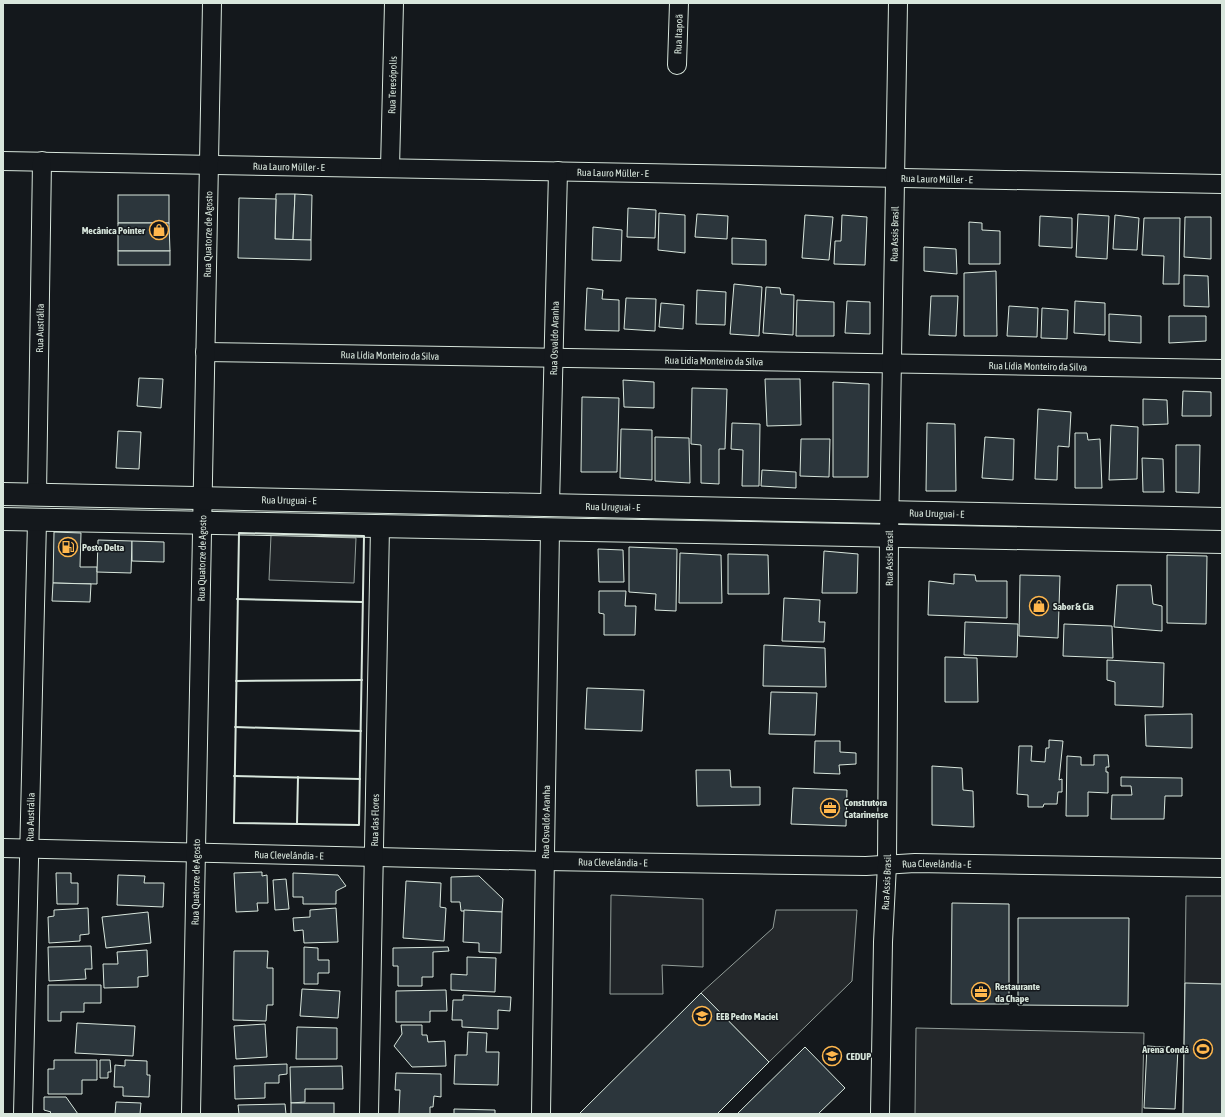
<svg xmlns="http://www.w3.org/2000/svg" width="1225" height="1117" viewBox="0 0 1225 1117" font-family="'Asap Condensed',sans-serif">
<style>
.green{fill:#202428;stroke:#939e99}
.parking{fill:#24282b;stroke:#939e99}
.building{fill:#2c363c;stroke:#d8e6dc}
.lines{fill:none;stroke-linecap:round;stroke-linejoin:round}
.minor-casing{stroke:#d8e6dc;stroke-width:20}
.major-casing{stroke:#d8e6dc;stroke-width:24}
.minor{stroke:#14181c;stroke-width:18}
.major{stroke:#14181c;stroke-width:22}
.wall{stroke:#d8e6dc;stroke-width:2}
.labels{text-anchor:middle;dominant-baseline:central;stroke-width:3;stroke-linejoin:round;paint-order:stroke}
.street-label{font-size:10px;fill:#d8e6dc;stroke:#14181c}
.poi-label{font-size:10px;font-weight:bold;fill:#d8e6dc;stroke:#14181c;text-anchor:start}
</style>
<rect width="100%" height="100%" fill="#14181c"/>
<g class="green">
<path d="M271 535 356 538 354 583 269 580Z"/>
<path d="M611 895 703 899V967L662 965 663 994H610Z"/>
<path d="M1186 896H1222V1114H1183Z"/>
</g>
<g class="parking">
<path d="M776 910H857L852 981 769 1062 701 993 773 928Z"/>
<path d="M916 1028 1144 1033 1142 1114H915Z"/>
</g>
<g class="building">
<path d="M276 194H295L293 240 275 239Z"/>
<path d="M295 194 312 195 311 240H293Z"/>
<rect x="118" y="195" width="51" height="28"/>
<path d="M239 198 276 199 275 239 311 240V260L238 258Z"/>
<path d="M628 208 656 210 655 238 627 237Z"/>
<path d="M659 213 685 215V253L658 250Z"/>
<path d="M697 214 728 216 727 239 695 237Z"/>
<path d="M1078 214 1109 216 1107 259 1076 257Z"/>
<path d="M805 215 833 217 829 260 802 258Z"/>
<path d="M842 215 867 217 865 265 834 264 835 241H841Z"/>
<path d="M1115 215 1139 218 1137 250 1113 249Z"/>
<path d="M1040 216 1072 218V248L1039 246Z"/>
<path d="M1185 217H1211V259L1184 257Z"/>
<path d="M1144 218H1180L1179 284H1163L1164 256 1142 255Z"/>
<path d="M969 222 982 223V230L1000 231V264H969Z"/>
<path d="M118 223H169L170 251H118Z"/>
<path d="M593 227 622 230 621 261 592 260Z"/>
<path d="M732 238 766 240V265L732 264Z"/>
<path d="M924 247 956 249 957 274 924 271Z"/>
<rect x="118" y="251" width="52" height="14"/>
<path d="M996 271 997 336H964V273Z"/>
<path d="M1184 275 1208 276 1209 307 1184 306Z"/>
<path d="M734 284 762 287 759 336 730 334Z"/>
<path d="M766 287 780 288 781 294 794 295 793 335 763 333Z"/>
<path d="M587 288 603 290 602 299 619 300V331L585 330Z"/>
<path d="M697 290 726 292 725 325 696 324Z"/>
<path d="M931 296H958L956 336 929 335Z"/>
<path d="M626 298 656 299 655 331 624 329Z"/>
<path d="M797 300 834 302V336H796Z"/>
<path d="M847 301 870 302V334L845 333Z"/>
<path d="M1075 301 1105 303V335L1074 333Z"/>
<path d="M661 303 684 305 683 329 659 327Z"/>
<path d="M1009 306 1038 308 1037 337 1007 336Z"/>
<path d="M1042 308 1068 310 1067 339 1041 338Z"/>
<path d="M1109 314 1141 316V343L1109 341Z"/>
<path d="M1169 316H1206V341L1169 343Z"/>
<path d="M139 378 163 379 161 408 137 406Z"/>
<path d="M765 379H800L801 425 767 426Z"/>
<path d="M623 380 654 382V408L624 407Z"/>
<path d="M833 382 869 384 868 477H833Z"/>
<path d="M692 388 727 389 725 449H719V484L701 483V445L691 444Z"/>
<path d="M1183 391 1211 392V416H1182Z"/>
<path d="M582 397 619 398 617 472H581Z"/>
<path d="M1143 399 1167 400 1168 424 1143 425Z"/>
<path d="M1038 409 1071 412 1069 447 1058 446 1057 480 1035 479Z"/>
<path d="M732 423 760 424 759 486H742L743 450 731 449Z"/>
<path d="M927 423 955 424 956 491H926Z"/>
<path d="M1111 425 1138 427 1137 479 1109 480Z"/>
<path d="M621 429 652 430V480L620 478Z"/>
<path d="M118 431 141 432 139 469 116 468Z"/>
<path d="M1075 433H1087L1088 440 1100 439 1102 488H1075Z"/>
<path d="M655 437 689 438 690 483 655 481Z"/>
<path d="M985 437 1014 439 1013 480 982 478Z"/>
<path d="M801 439H830L829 477 800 476Z"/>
<path d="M1176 445H1200L1199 493 1176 492Z"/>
<path d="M1142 458 1163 459 1164 492H1143Z"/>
<path d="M762 470 796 472V488L761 486Z"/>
<path d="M54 532 81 533 80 567H97V584L53 583Z"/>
<path d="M98 540 132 541 131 573 97 572Z"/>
<path d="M132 541 164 542V562L132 561Z"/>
<path d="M629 547 677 549 676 611 655 610 656 594 629 592Z"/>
<path d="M598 549 623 550 624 582H599Z"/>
<path d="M824 551 858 554 857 593H822Z"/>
<path d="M680 553 721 555 722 603H679Z"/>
<path d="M728 554 768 555 769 594H728Z"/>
<path d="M1167 555 1207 556 1206 624 1167 623Z"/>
<path d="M954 574 975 575 976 581H1007V618L928 615 929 581 954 584Z"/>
<path d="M1020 575 1060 576 1058 638 1019 636Z"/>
<path d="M53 583 91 584 90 602 52 601Z"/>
<path d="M1117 585H1151L1153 604 1162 606V631L1114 627Z"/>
<path d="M599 591H626L625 606H636L635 635H604V614L599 613Z"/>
<path d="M784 598 820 600 819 622H825L824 642 782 641Z"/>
<path d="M965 622 1018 624 1017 657 964 655Z"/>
<path d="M1064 624 1112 626 1113 658 1063 656Z"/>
<path d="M764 645 825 648 826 687 763 686Z"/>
<path d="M945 657 977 658 978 702H945Z"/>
<path d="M1107 660 1164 663 1163 707 1115 705V682L1107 680Z"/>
<path d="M587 688 644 690 642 731 585 729Z"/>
<path d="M771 692 817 693 815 735 769 734Z"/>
<path d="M1192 714V748L1146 746 1145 715Z"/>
<path d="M1049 740 1063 741 1059 780 1062 779V792H1058L1057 804H1044L1043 807H1028V795L1017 794 1019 746H1032L1031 761 1045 762 1046 748H1049Z"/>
<path d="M815 741H840V752L856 753V764L839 765 840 774 814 773Z"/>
<path d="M1094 755H1108L1109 767H1106V772H1108V793L1088 792V816H1066L1067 756 1081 757V765H1094Z"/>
<path d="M932 766 962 768 963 790 973 791 974 827 932 825Z"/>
<path d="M696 770H730L731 787H760V805L697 806Z"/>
<path d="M1121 777 1182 778V796H1165L1164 819H1111L1112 795H1132L1131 786H1121Z"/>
<path d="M793 788 847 790 846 826 791 824Z"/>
<path d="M262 872V876L267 875 268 903H257L258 911 236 912 234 873Z"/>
<path d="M56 873H71V883H78V904H57Z"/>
<path d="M293 873 338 875 346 886 336 891V904H303V897H293Z"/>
<path d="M118 875 145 876 144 883H164L163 907 117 905Z"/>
<path d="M479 876 503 899 502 912 461 911 460 902H451V877Z"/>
<path d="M286 879 289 909 275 910 273 880Z"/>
<path d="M406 881 441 883 440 907 446 908 444 941 403 938Z"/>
<path d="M952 903 1009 904V1004H951Z"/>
<path d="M88 908 89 934 80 935V941L49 943 48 917 54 916V910Z"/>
<path d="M336 908 338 942 304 943 303 930 294 931 293 918 310 917V910Z"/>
<path d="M464 910 502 912 501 953 479 952V943L463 942Z"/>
<path d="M148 912 151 943 106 948 102 917Z"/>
<path d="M1018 918H1129L1128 1006 1018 1005Z"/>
<path d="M91 946 92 969H85L86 979 49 981 48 947Z"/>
<path d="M304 947 318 948V960H329V973H318V984H304Z"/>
<path d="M448 947 449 951 433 952V977H422V986H398V966H393V948Z"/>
<path d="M147 950 148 976 138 977V987L104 988 103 964H118L117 952Z"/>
<path d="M234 951H268L267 968H273V1005H267L266 1021 233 1020Z"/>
<path d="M467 957 496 958 495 992 451 990V974L467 975Z"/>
<path d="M1185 983 1222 984V1114H1183Z"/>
<path d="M48 985H101V1003H84V1012H61V1021H48Z"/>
<path d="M302 989 340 991 338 1018 300 1016Z"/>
<path d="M446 990 447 1011H430V1022H396V991Z"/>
<path d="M701 993 769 1062 717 1114H579Z"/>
<path d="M463 995 511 997 510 1011 498 1010V1029L462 1027V1020H452L453 1000H463Z"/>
<path d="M77 1023 135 1026 133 1056 75 1053Z"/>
<path d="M265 1024 267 1057 236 1059 234 1026Z"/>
<path d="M401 1025H422V1035H427L428 1042 445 1041 446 1066 412 1067 394 1046 402 1034Z"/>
<path d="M297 1027 337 1028V1059H296Z"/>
<path d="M468 1032 487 1033 486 1052H499L498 1085 454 1084 455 1055H467Z"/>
<path d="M1147 1046 1178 1048 1175 1109 1144 1108Z"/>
<path d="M805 1047 845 1088 818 1114H737Z"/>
<path d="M54 1060H97V1080H82V1094H48V1069H54Z"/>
<path d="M100 1060H110L111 1072H108V1078H100Z"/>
<path d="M125 1060 147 1061V1075H150L149 1097 123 1096V1087H114L115 1065 125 1066Z"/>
<path d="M287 1064V1074L279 1075V1083H265V1098L235 1099 234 1066Z"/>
<path d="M342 1066 343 1089H305V1102L291 1103 290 1067Z"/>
<path d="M396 1073 441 1074V1097L434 1096 433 1107H430V1114H399L400 1090H395Z"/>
<path d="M44 1097H66L78 1114H49L51 1112 44 1110Z"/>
<path d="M116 1102 141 1103 140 1114H115Z"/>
<rect x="291" y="1103" width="43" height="11"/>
<path d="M285 1104 286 1114H239L238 1105Z"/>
<path d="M454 1109 495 1110V1114H454Z"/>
</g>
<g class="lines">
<defs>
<g id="minor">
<path id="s1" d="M677 65 679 3"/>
<path id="s2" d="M3 161 1222 184"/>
<path id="s3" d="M390 168 394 3"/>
<path id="s4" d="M205 352 1222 369"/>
<path id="s5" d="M37 495 42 161"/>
<path id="s6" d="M550 505 558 171"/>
<path id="s7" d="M3 848 545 861 866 866 915 863 1222 868"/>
<path id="s8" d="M23 1114 37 521"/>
<path id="s9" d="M191 1114 212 3"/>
<path id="s10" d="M369 1114 380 527"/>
<path id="s11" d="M541 1114 550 530"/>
<path id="s12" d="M880 1114 883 942 887 865 889 536 898 3"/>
</g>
<g id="major">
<path id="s13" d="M3 494 1222 519"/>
<path d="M3 519 1222 542"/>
</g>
</defs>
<use href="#minor" class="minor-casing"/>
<use href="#major" class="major-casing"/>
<use href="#minor" class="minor"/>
<use href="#major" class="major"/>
<g class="wall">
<path d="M239 533 364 536 359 825 234 823Z"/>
<path d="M237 599 362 602"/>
<path d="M236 681 362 680"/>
<path d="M235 727 361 731"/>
<path d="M234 776 360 779"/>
<path d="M297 824 298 777"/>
</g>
</g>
<defs>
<symbol id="shop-ring" viewBox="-11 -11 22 22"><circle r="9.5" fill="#14181c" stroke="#ffb74d" stroke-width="1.5"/><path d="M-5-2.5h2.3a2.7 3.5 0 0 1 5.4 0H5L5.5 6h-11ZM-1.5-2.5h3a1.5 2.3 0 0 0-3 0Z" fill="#ffb74d"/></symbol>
<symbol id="fuel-ring" viewBox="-11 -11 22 22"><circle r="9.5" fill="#14181c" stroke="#ffb74d" stroke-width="1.5"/><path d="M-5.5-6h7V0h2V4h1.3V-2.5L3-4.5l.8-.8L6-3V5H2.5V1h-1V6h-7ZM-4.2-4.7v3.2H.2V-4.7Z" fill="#ffb74d"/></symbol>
<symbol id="office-ring" viewBox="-11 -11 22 22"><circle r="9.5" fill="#14181c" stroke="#ffb74d" stroke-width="1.5"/><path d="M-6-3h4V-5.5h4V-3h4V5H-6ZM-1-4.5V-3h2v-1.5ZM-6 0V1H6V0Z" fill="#ffb74d"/></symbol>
<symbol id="school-ring" viewBox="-11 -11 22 22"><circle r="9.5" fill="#14181c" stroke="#ffb74d" stroke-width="1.5"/><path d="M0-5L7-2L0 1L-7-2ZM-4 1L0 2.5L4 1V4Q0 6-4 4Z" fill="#ffb74d"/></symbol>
<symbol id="stadium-ring" viewBox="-11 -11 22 22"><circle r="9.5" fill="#14181c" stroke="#ffb74d" stroke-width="1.5"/><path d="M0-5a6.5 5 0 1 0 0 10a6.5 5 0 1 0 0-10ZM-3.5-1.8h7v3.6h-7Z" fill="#ffb74d"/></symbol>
</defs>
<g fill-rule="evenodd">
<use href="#shop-ring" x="148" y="219" width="22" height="22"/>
<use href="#fuel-ring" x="57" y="536" width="22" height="22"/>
<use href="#shop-ring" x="1028" y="595" width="22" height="22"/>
<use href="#office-ring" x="819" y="797" width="22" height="22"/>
<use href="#office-ring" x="970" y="981" width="22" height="22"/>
<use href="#school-ring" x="691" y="1005" width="22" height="22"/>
<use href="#stadium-ring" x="1192" y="1038" width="22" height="22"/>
<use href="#school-ring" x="821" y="1045" width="22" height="22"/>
</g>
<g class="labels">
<g class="street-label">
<text stroke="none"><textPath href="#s1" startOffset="31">Rua Itapoã</textPath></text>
<text stroke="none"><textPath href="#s3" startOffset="83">Rua Teresópolis</textPath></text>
<text stroke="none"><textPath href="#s2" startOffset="286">Rua Lauro Müller - E</textPath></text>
<text stroke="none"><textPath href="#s2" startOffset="610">Rua Lauro Müller - E</textPath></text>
<text stroke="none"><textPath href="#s2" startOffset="934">Rua Lauro Müller - E</textPath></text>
<text stroke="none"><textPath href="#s9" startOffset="880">Rua Quatorze de Agosto</textPath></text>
<text stroke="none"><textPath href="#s12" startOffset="880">Rua Assis Brasil</textPath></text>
<text stroke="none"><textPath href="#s5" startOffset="167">Rua Austrália</textPath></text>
<text stroke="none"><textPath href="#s6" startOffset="167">Rua Osvaldo Aranha</textPath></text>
<text stroke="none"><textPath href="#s4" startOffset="185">Rua Lídia Monteiro da Silva</textPath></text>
<text stroke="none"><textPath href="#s4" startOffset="509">Rua Lídia Monteiro da Silva</textPath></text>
<text stroke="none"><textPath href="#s4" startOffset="833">Rua Lídia Monteiro da Silva</textPath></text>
<text stroke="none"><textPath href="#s13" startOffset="286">Rua Uruguai - E</textPath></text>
<text stroke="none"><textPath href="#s13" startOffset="610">Rua Uruguai - E</textPath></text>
<text stroke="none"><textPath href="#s13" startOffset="934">Rua Uruguai - E</textPath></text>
<text stroke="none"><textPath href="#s9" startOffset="556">Rua Quatorze de Agosto</textPath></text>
<text stroke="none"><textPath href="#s12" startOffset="556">Rua Assis Brasil</textPath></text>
<text stroke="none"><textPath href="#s8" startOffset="297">Rua Austrália</textPath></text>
<text stroke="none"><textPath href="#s10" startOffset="294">Rua das Flores</textPath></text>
<text stroke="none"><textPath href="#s11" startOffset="292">Rua Osvaldo Aranha</textPath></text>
<text stroke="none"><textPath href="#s7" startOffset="286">Rua Clevelândia - E</textPath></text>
<text stroke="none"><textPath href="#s7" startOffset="610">Rua Clevelândia - E</textPath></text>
<text stroke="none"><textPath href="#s7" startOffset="934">Rua Clevelândia - E</textPath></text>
<text stroke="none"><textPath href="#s9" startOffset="232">Rua Quatorze de Agosto</textPath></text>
<text stroke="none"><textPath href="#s12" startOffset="232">Rua Assis Brasil</textPath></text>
</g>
<g class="poi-label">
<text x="145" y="230" text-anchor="end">Mecânica Pointer</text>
<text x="82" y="547">Posto Delta</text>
<text x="1053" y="606">Sabor &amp; Cia</text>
<text x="844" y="802">Construtora<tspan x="844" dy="12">Catarinense</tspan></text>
<text x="995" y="986">Restaurante<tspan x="995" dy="12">da Chape</tspan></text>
<text x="716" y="1016">EEB Pedro Maciel</text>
<text x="1189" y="1049" text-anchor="end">Arena Condá</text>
<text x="846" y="1056">CEDUP</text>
</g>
</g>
<rect width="1225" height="1117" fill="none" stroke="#d8e6dc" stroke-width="8"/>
</svg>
